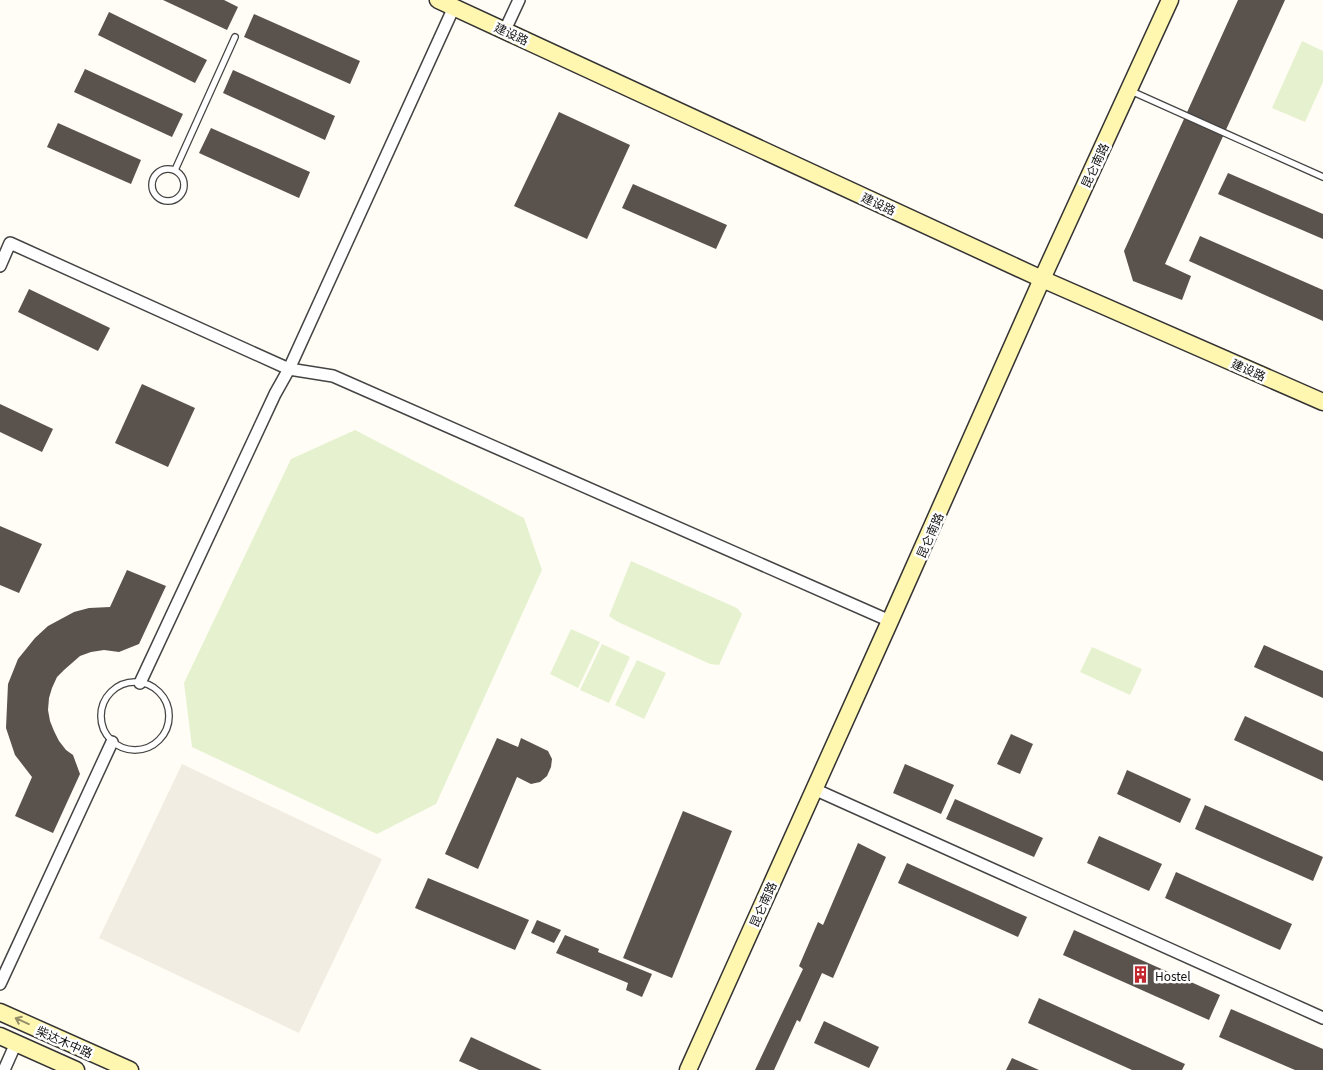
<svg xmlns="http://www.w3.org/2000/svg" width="1323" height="1070" viewBox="0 0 1323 1070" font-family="Georgia,'Noto Sans SC',serif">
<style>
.pitch{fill:#e6f2cf}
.plaza{fill:#f1ede2}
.building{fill:#5a524d}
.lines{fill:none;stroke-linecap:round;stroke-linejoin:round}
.lane-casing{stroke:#444;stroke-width:8}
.street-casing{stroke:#444;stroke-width:14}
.secondary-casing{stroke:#333;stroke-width:19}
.lane{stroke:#fff;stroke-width:5.5}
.street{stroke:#fff;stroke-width:11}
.secondary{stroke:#fff6b0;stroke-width:16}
.oneway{stroke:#948f68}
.labels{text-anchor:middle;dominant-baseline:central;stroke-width:5;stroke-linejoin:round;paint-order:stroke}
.street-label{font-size:12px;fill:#111;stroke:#fff}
.poi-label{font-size:12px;fill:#111;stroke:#fff;text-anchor:start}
</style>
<rect width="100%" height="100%" fill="#fffdf5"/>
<g class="pitch">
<path d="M1302 41 1323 51V82L1305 122 1272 108Z"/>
<path d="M355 430 524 518 542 570 436 804 377 834 192 747 184 683 291 459Z"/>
<path d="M631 561 737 608 742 614 719 665 710 664 618 622 609 616Z"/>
<path d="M571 629 600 642 578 688 550 674Z"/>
<path d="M602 644 630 657 609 703 580 690Z"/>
<path d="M1092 647 1142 669 1130 695 1080 672Z"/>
<path d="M637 660 666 673 644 719 615 705Z"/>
</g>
<path class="plaza" d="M182 764 382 859 299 1033 99 938Z"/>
<g class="building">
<path d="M163 0H224L238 7 227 30Z"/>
<path d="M1238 0H1285L1165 264 1191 276 1182 300 1133 281 1124 251Z"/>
<path d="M109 12 207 60 195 83 98 35Z"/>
<path d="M254 14 360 61 350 84 244 37Z"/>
<path d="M85 69 183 114 172 137 74 92Z"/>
<path d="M233 70 335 116 325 140 223 93Z"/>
<path d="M559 112 630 145 587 239 514 206Z"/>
<path d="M58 123 141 160 131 184 47 147Z"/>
<path d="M211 128 310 172 299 198 199 153Z"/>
<path d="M1228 173 1323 214V239L1218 194Z"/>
<path d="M633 184 727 225 716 249 622 208Z"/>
<path d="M1200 236 1323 290V321L1189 261Z"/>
<path d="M29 289 110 328 98 351 18 312Z"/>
<path d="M142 384 195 408 168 467 115 443Z"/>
<path d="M0 404 53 429 42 452 0 432Z"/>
<path d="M0 526 42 544 19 593 0 585Z"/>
<path d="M127 570 166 586 139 644 119 652 104 650 91 652 80 656 64 670 57 677 52 688 49 698 48 710 50 721 54 731 59 741 66 750 73 755 80 774 53 833 15 816 32 777 15 755 6 728 8 684 18 659 35 638 48 626 74 612 89 608 110 607Z"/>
<path d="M1264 645 1323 671V698L1254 667Z"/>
<path d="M1245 716 1323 752V781L1234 740Z"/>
<path d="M1011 734 1033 744 1020 774 997 764Z"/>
<path d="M497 738 518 747 521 738 548 751 552 759 551 767 547 776 540 782 531 784 517 777 478 869 445 854Z"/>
<path d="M905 764 954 785 941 814 893 793Z"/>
<path d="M1127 770 1191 799 1180 823 1117 794Z"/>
<path d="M955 799 1043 838 1034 857 946 819Z"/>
<path d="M1205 805 1323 857 1313 881 1195 829Z"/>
<path d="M683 811 732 831 672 978 623 958Z"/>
<path d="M1099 836 1162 864 1149 891 1087 863Z"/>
<path d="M858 843 886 857 833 978 822 973 800 1022 797 1020 774 1070H755L803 969 799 966 818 922 823 925Z"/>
<path d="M907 863 1027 917 1018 937 898 883Z"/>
<path d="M1176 872 1292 924 1280 950 1165 898Z"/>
<path d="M428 878 529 920 515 950 415 908Z"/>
<path d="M537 920 561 930 554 943 531 933Z"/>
<path d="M1074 930 1220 995 1209 1020 1063 955Z"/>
<path d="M565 935 599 949 598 952 652 974 642 997 626 990 628 983 556 953Z"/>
<path d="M1039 998 1185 1064 1182 1070H1132L1028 1023Z"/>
<path d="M1231 1009 1323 1049V1070H1295L1219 1037Z"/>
<path d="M824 1021 879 1047 869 1068 814 1043Z"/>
<path d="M471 1037 542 1070H479L459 1061Z"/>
<path d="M1012 1058 1039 1070H1006Z"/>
</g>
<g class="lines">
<defs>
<g id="lane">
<path d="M1131 91 1323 177"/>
<circle cx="168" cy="185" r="16"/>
<path d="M175 170 235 37"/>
<circle cx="135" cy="716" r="34"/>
</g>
<g id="street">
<path d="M505 30 519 0"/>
<path d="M0 266 10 243 289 369 333 376 890 621"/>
<path d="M140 683 275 394 289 369 454 7"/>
<path d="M814 789 1323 1018"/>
<path d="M0 984 112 742"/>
<path d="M4 1070 16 1043"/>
</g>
<g id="secondary">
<path d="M438 0 1042 279 1323 402"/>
<path d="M0 1012 130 1070"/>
<path d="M0 1036 76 1070"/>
<path d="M688 1070 890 621 1042 279 1170 0"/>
</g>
</defs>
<use href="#lane" class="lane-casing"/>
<use href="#street" class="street-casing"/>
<use href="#secondary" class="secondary-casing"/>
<use href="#lane" class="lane"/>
<use href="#street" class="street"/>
<use href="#secondary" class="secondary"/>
</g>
<defs><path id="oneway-shaft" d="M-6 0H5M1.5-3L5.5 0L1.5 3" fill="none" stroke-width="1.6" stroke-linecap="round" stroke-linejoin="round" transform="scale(1.25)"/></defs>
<use class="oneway" href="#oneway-shaft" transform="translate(22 1021) rotate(-156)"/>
<defs>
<symbol id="building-bare" viewBox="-9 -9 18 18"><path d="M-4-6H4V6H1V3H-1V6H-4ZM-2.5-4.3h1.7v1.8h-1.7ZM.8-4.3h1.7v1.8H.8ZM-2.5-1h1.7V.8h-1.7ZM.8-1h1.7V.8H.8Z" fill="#c4262e" stroke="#fff" stroke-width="2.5" paint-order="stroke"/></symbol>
</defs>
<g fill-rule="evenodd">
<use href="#building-bare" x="1128" y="962" width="25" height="25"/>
</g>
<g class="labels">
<g class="street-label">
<text transform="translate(512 33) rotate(25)">建设路</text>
<text transform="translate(1094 165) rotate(-65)">昆仑南路</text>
<text transform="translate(879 203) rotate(25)">建设路</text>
<text transform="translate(1249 369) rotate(24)">建设路</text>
<text transform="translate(929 535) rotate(-66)">昆仑南路</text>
<text transform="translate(762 904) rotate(-66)">昆仑南路</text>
<text transform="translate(65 1041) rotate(24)">柴达木中路</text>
</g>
<g class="poi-label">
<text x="1155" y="975">Hostel</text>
</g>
</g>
</svg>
